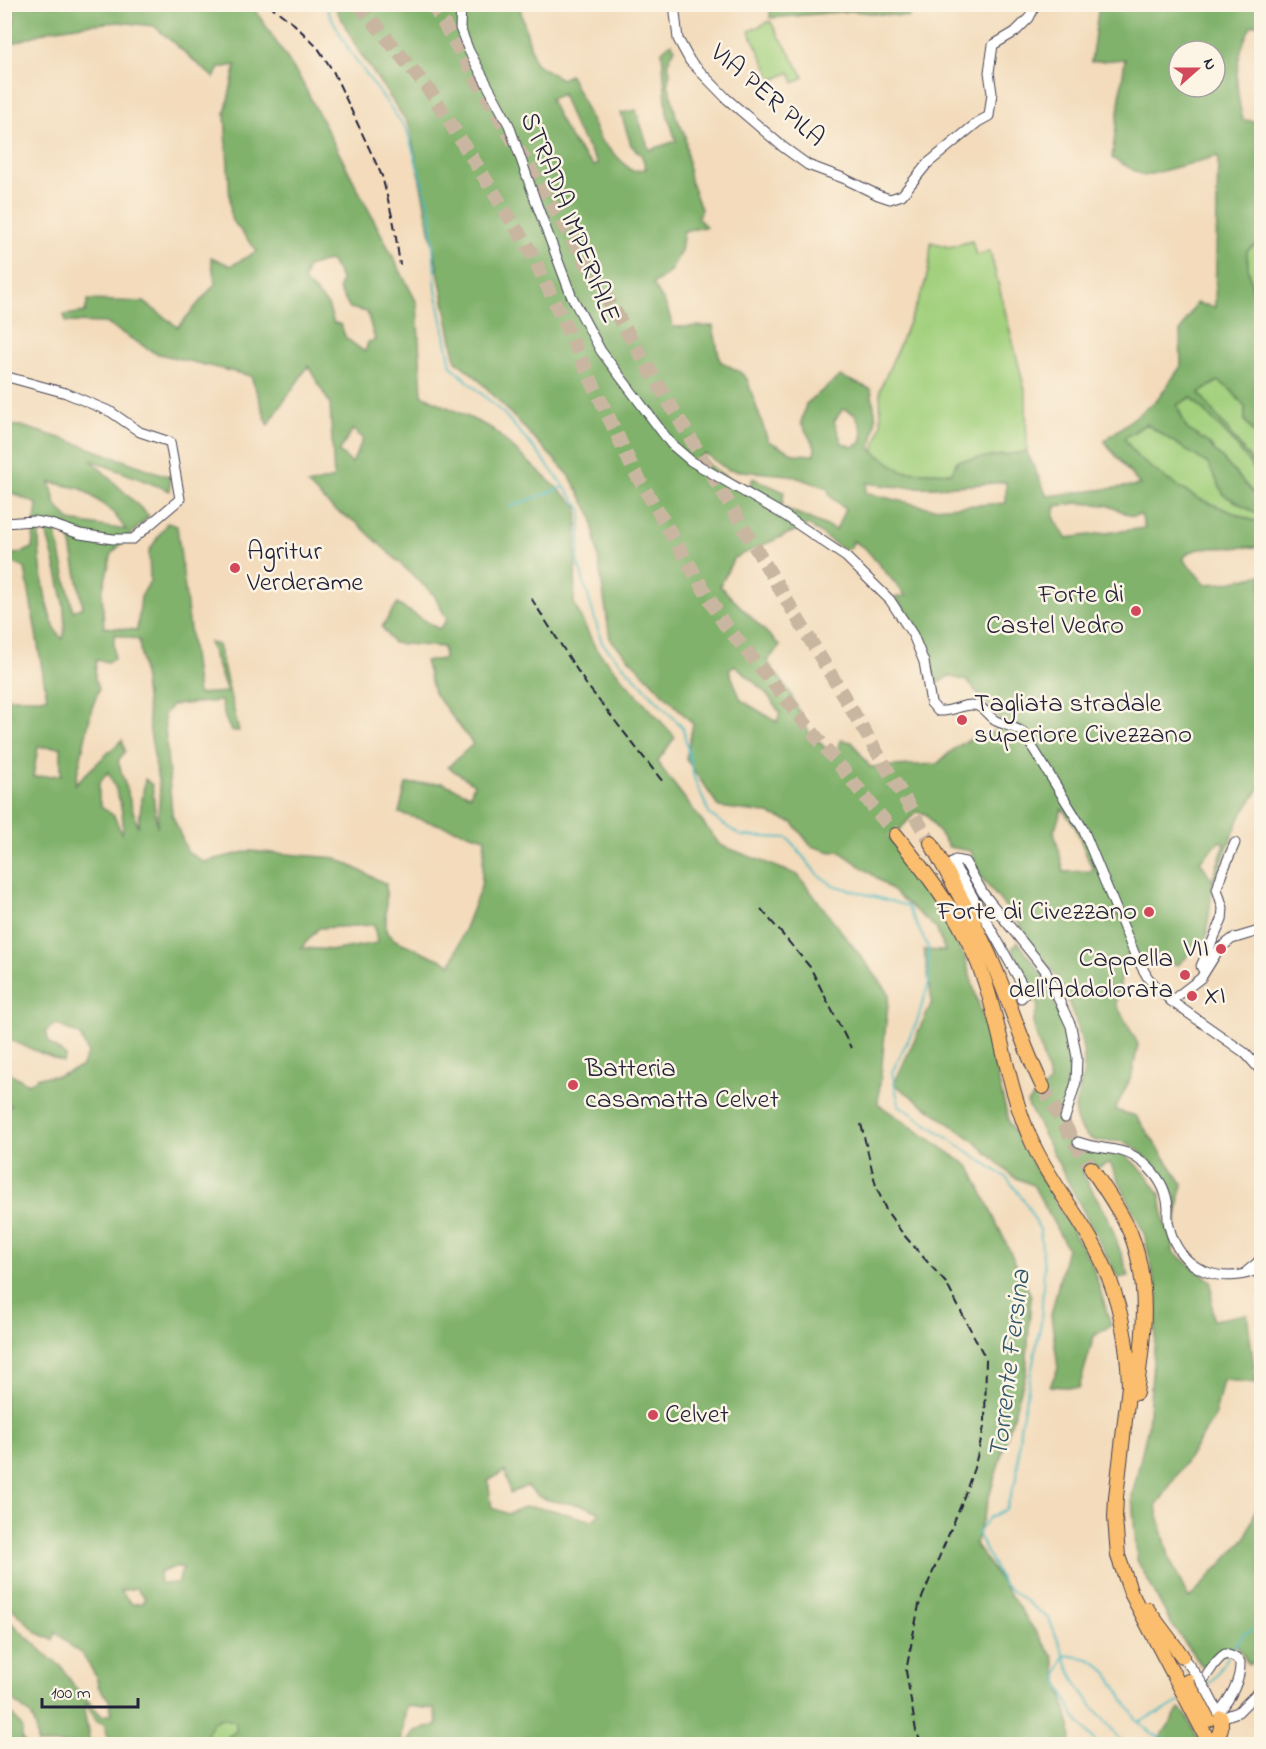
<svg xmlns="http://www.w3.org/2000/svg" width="1266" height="1749" viewBox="0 0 1266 1749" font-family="'Indie Flower',sans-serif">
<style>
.green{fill:#a2d07d;stroke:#62795c;stroke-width:1.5}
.forest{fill:#81b26c;stroke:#526a54;stroke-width:1.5;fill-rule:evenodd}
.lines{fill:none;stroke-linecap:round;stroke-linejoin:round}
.stream{stroke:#4ab9c1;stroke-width:2}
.minor-tunnel{stroke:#c9b6a1;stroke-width:9;stroke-dasharray:9 4.5;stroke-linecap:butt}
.highway-tunnel{stroke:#c9b6a1;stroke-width:14;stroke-dasharray:14 7;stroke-linecap:butt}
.minor-casing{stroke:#413e4e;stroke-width:11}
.highway-casing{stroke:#413e4e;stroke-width:16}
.minor{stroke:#fff;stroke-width:9}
.highway{stroke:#fbbe6e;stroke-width:14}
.rail{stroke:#22223b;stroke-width:2;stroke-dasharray:9 4.5;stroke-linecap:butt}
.minor-bridge-casing{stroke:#413e4e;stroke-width:11;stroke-linecap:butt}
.minor-bridge{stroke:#fff;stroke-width:9}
.poi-dot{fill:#d1495b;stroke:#fcf5e5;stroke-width:2}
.labels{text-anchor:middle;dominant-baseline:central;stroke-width:5;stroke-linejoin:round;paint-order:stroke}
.street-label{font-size:27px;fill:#22223b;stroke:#fcf5e5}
.poi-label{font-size:27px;fill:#22223b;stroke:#fcf5e5;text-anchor:start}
.water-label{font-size:28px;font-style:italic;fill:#30576a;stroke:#fcf5e5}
</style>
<rect width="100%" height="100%" fill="#fcf5e5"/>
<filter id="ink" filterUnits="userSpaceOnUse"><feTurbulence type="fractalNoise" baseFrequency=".0167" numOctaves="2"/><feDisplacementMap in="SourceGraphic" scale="12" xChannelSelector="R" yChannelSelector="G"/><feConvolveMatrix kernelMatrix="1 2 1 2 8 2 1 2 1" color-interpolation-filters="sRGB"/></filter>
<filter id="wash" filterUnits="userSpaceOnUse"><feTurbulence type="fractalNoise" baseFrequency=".008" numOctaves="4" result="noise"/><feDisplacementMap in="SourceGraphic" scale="24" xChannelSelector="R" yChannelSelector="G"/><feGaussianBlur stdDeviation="1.35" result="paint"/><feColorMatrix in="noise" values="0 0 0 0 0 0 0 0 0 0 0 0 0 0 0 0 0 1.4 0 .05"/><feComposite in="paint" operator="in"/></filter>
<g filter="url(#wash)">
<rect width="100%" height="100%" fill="#f3dbbb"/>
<g class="green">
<path d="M770 21 804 77 794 83 790 72 773 80 749 31Z"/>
<path d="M972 241 976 255 990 251 1026 394 1027 452 957 461 952 473 902 471 874 452 881 423 880 390 924 287 929 267 931 242 949 247Z"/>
<path d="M1254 246 1261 247V311C1251 291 1248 274 1247 251Z"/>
<path d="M1218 381 1231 390 1245 407V421L1261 441V473L1199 393Z"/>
<path d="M1191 397 1231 439 1253 467 1261 479V497L1255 495 1208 443 1187 429 1177 405Z"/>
<path d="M1146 424 1209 464 1224 495 1261 516V519L1254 521 1197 498 1168 480 1138 458 1124 438Z"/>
<path d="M222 1718 236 1722 237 1731 217 1744 205 1737 212 1722Z"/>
</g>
<g class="forest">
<path d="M13 5H252L301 80 417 303 422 395 491 428 578 507 574 603 596 649 675 737 657 762 720 845 798 875 889 993 878 1104 970 1167 1031 1296 1026 1373 975 1544 1053 1657 1070 1726 1071 1744H405L415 1731 438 1725 434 1709 406 1706 401 1744H109L104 1723 97 1722 86 1704 84 1710 90 1744H37L36 1727 31 1715 17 1704 9 1692C3 1712 11 1712 22 1727V1739L26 1744H5V1617L51 1659 61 1666 74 1686 102 1716 112 1714 109 1700 99 1688 96 1676 82 1654 74 1649 56 1632 53 1640 38 1633 5 1602 4 1109 11 1106 5 1099V1070L28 1084 39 1077 58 1076 81 1067 88 1053 80 1035 56 1024 46 1031 49 1043 66 1056 63 1062 12 1041 5 1044V698H47L25 568 5 559V555L22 553 32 548 37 504 5 490V425L21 426 67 440 170 477V491L91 460 149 516 112 553 102 592 104 627 137 630 141 597 150 581 149 551 167 523 177 526 198 694 227 692 209 642 218 645 239 731H231L225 718 221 701 172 705 164 715 172 814 187 851 203 862 249 851 336 858 386 884V931L395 940 451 964 481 887 485 838 399 813 406 784 443 783 470 795 474 784 448 767 473 744 434 693 425 661 444 659 443 647 393 643 382 627 397 604 439 629 447 620 434 595 357 523 333 509 308 485 334 478 330 404 308 366 268 425 251 376 155 353 106 323 66 322 64 315 85 312 88 300 144 302 178 327 215 284 211 257 231 266 257 251 231 219 225 113 236 65 219 68 214 78 154 26 119 22 83 25 51 30 5 46 4 41 15 20ZM330 260 341 278 339 290 350 308 367 312 375 340 368 342 365 352 346 338 340 324 334 323 328 305 304 281 307 267ZM353 429 363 439 352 463 339 452ZM50 482 82 489 113 512 126 530 70 521 56 505ZM67 524 83 607 73 611 56 534 53 529ZM39 528H45C53 557 70 610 63 639 45 627 38 550 39 528ZM114 634 139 640 150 731 160 793 157 827 152 785 145 779 138 827 118 761 125 751 122 740 75 784 92 708 99 689 95 679 96 660 108 662 114 659ZM38 747H61V775L33 777ZM108 772C117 789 126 815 122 834L114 816 102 807 99 800V783ZM374 925 377 943 336 950 301 948 319 928ZM505 1471 510 1493 527 1486C530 1489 534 1493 537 1495 556 1507 579 1499 600 1513L593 1520C571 1517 549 1506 526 1507 520 1507 514 1512 508 1514L492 1508 488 1481ZM174 1567H183L178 1583 160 1584 159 1573ZM136 1588 145 1598 142 1603 132 1604 120 1591ZM222 1718 236 1722V1731L217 1744 206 1737 213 1722Z"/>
<path d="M334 5H519L535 63 561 79 570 75 601 141 632 171 646 169 642 156 631 145 621 113 636 110 649 150 676 141 667 113 662 51 671 43 675 48 668 62 670 73 668 82 676 116 685 135 690 180 701 209 698 218 706 227 684 231 681 251 669 273 653 284 667 307 673 327 713 326 720 361 740 372 747 379 768 441 795 454 814 455 815 447 801 423 806 404 840 376 871 389 876 418 871 450 902 471 952 473 957 461 1027 452 1047 496 1140 485 1104 441 1158 399 1181 366 1180 332 1196 303 1215 307 1218 156 1144 176 1112 158 1125 59 1091 62 1099 5H1261V22L1251 26C1234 58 1234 85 1243 120L1253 121 1261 118V247L1254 246 1247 251C1248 274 1251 291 1261 311V441L1245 421V407L1231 390 1218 381 1199 393 1261 473V479L1231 439 1191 397 1177 405 1187 429 1208 443 1255 495 1261 497V516L1224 495 1208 464 1146 424 1124 438 1138 458 1168 480 1197 498 1253 521 1261 519V557L1259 547 1203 548 1189 552 1183 559 1205 584 1224 583 1261 575V786L1240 817 1213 883 1206 939 1178 965 1126 954 1116 1004 1138 1044 1132 1075 1115 1110 1136 1116 1182 1183 1176 1225C1176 1215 1177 1202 1173 1193 1168 1179 1141 1149 1127 1143 1107 1136 1094 1151 1079 1126 1068 1107 1083 1088 1084 1068 1086 1041 1068 997 1054 973 1046 959 1032 947 1022 935L1024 930 980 876 971 851 949 847 926 814 916 812 891 839 927 891 965 958 986 1030 1009 1123 1092 1264 1111 1325 1094 1336 1079 1388 1050 1386 1058 1368 1051 1315 1067 1248 1033 1185 1012 1176 974 1141 894 1084 932 1002 924 950 945 951 936 928 877 878 839 851 831 852 811 846 793 823 766 813 719 807 686 759 693 724 610 639 592 516 569 475 476 377 456 361 409 125 358 50ZM1179 51H1215V87H1179ZM562 94 575 127 598 164 594 166C573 147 561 124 550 99ZM843 409 855 414 863 432 861 443 853 447 842 443 834 421ZM705 454 728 470 789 475 828 488 830 496 845 509 836 530 782 507 784 492 753 478 749 487 728 478 699 458ZM1006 482V503L931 508 866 493 867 483C913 491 960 486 1006 482ZM1077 503 1107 505 1132 516 1141 515 1145 528 1066 538 1054 517 1056 506ZM808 525 844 550 851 548 853 541 865 548 906 596 895 597 906 611 918 635 930 666 934 671 936 682 938 683 949 676 967 681 998 716 997 731C970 736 957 745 937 764L870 767 852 742 841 740 835 757 809 732 789 691 767 661 780 646 720 586 734 558ZM735 665 767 694 780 713 777 722 741 700 729 670ZM1062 809 1075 826 1093 871 1064 872 1054 831ZM1220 841 1225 844 1212 880 1200 861Z"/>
<path d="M770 5H908L909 17 853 11 770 18Z"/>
<path d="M1017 941 1044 977 1065 1029 1071 1062 1062 1118 1074 1144 1125 1155 1145 1173 1160 1194 1165 1225 1174 1240 1173 1252 1211 1281 1213 1320 1247 1314 1256 1383 1223 1380 1214 1418 1156 1507 1170 1560 1189 1599 1246 1537 1261 1494V1655L1249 1665 1237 1645 1202 1666 1172 1625 1137 1560 1132 1496 1148 1426 1158 1296 1144 1233 1110 1163 1082 1173 1108 1217 1129 1276 1118 1278 1027 1103 1050 1082 1033 1023 1038 1007 1012 949Z"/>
<path d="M1179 1709 1186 1715 1201 1744H1156Z"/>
</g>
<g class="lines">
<g class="stream">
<path d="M324 4 350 52 407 130 431 213 436 290 451 366 505 415 542 458 582 510 578 562 602 643 683 728 694 778 710 815 741 836 788 838 817 874 833 885 907 906 928 947 929 982 917 1022 892 1072 899 1105 1007 1178 1025 1202 1040 1230 1044 1267 1041 1323 1020 1428 1017 1476 1006 1509 989 1518 977 1533 1003 1584 1049 1619 1064 1655 1057 1679 1074 1716 1098 1744"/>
<path d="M510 507 564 487"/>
<path d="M1230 1652 1245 1633 1262 1626"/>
<path d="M1206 1685 1212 1681 1228 1657"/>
<path d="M1138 1722 1165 1710 1180 1701"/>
<path d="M1124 1744C1099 1712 1078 1696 1064 1655 1072 1656 1080 1657 1088 1659 1112 1667 1122 1703 1138 1721 1146 1732 1157 1736 1169 1742L1170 1744"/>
</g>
</g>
</g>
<g filter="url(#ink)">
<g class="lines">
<path class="minor-tunnel" d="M1065 1118 1068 1131 1078 1142"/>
<g class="highway-tunnel">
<path d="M359 4 432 94 531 252 633 469 723 622 896 835"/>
<path d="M432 4 931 843"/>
<path d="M1043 1087 1068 1132 1091 1168"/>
</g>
<defs>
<g id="minor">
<path d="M461 4 460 28 469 51 509 125 537 205 571 295 601 351 671 444 691 461 784 515 846 557 890 600 913 635 924 662 931 703 938 711C952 712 960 705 972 705 984 705 987 716 996 721 1005 725 1014 727 1023 732L1083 829 1135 955 1148 978 1171 1001 1245 1053 1262 1072"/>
<path d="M674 4 678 39 690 61 727 99 783 147 808 165 843 178 878 195 890 199 902 195 927 164 978 122 989 116 992 93 989 72 993 45 1015 32 1029 18 1036 4"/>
<path d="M4 376 66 393 111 412 140 432 170 442 180 499 133 539H113L80 534 51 524 34 521 4 523"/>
<path d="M1204 972 1201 966 1222 920 1223 908 1217 889 1222 873 1235 843"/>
<path d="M1021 998 1025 994 1024 988 964 881 952 863 955 860 965 862 983 893 1045 970 1071 1026 1077 1058 1076 1082 1065 1118"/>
<path d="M1171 1001 1201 978 1219 949 1232 939 1262 930"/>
<path d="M1078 1142C1107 1153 1124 1143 1149 1168 1160 1179 1167 1192 1168 1208 1168 1214 1167 1220 1169 1226 1179 1271 1222 1287 1262 1268"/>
<path d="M1247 1271 1257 1263 1262 1256"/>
<path d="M1182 1656 1198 1677"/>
<path d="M1197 1686C1209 1677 1212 1662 1225 1654L1234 1657 1240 1662C1241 1680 1230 1699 1219 1712"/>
<path d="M1207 1691 1221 1718 1238 1712 1262 1688"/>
</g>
<g id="highway">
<path d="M896 835C932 880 967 926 985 982 1002 1034 1008 1089 1031 1140 1048 1179 1076 1211 1096 1249 1118 1291 1128 1339 1129 1386L1116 1497 1115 1518 1118 1556 1131 1593 1210 1744"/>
<path d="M931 843C957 891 984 938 1003 988 1016 1021 1027 1055 1043 1087"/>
<path d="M1091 1168C1105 1189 1120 1210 1130 1232 1151 1284 1144 1339 1136 1393"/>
<path d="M1147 1609 1182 1656"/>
<path d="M1188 1681 1208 1720"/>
<path d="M1217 1740 1221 1728V1718"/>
</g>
</defs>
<use href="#minor" class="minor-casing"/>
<use href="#highway" class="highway-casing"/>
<use href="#minor" class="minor"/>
<use href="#highway" class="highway"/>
<g class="rail">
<path d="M268 4 294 24 318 48 333 71 382 176 394 224 400 265"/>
<path d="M531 598 586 684 663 782"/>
<path d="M761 909 810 967 851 1048"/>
<path d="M861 1124 876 1186 886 1210 903 1234 946 1283 986 1359 985 1423 975 1465 961 1505 919 1605 906 1671 916 1731 922 1744"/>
</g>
<defs>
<path id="minor-bridge" d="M1198 1677 1207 1691"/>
</defs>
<use href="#minor-bridge" class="minor-bridge-casing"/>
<use href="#minor-bridge" class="minor-bridge"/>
</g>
</g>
<g class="poi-dot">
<circle cx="235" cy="568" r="6"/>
<circle cx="1136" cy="611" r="6"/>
<circle cx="962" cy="720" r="6"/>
<circle cx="1149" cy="912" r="6"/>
<circle cx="1221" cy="949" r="6"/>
<circle cx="1185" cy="975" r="6"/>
<circle cx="1192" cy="996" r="6"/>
<circle cx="573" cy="1085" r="6"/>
<circle cx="653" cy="1415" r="6"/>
</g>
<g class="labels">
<g class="street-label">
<text transform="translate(767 96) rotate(41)">VIA PER PILA</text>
<text transform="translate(569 218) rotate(68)">STRADA IMPERIALE</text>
</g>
<g class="poi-label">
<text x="247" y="552">Agritur<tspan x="247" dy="31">Verderame</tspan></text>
<text x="1124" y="595" text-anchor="end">Forte di<tspan x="1124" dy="31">Castel Vedro</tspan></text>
<text x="974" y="704">Tagliata stradale<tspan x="974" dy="31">superiore Civezzano</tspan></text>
<text x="1137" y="912" text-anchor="end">Forte di Civezzano</text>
<text x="1209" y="949" text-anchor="end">VII</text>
<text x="1173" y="959" text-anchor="end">Cappella<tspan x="1173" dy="31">dell'Addolorata</tspan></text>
<text x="1204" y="996">XI</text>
<text x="585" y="1069">Batteria<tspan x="585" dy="31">casamatta Celvet</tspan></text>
<text x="665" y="1415">Celvet</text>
</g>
<g class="water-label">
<text transform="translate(1011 1364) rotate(-83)">Torrente Fersina</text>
</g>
</g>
<rect width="1266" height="1749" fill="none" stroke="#fcf5e5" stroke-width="24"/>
<g transform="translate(1197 69) rotate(69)"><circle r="28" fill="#fcf5e5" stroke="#a5a1a1" stroke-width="1.5"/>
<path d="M0-4.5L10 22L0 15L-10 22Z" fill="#d1495b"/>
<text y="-9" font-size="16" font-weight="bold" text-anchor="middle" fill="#22223b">N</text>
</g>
<path d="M42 1698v9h96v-9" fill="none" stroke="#22223b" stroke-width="3"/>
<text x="51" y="1698" font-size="18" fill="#22223b" stroke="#fcf5e5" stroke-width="4.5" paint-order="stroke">100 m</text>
</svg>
